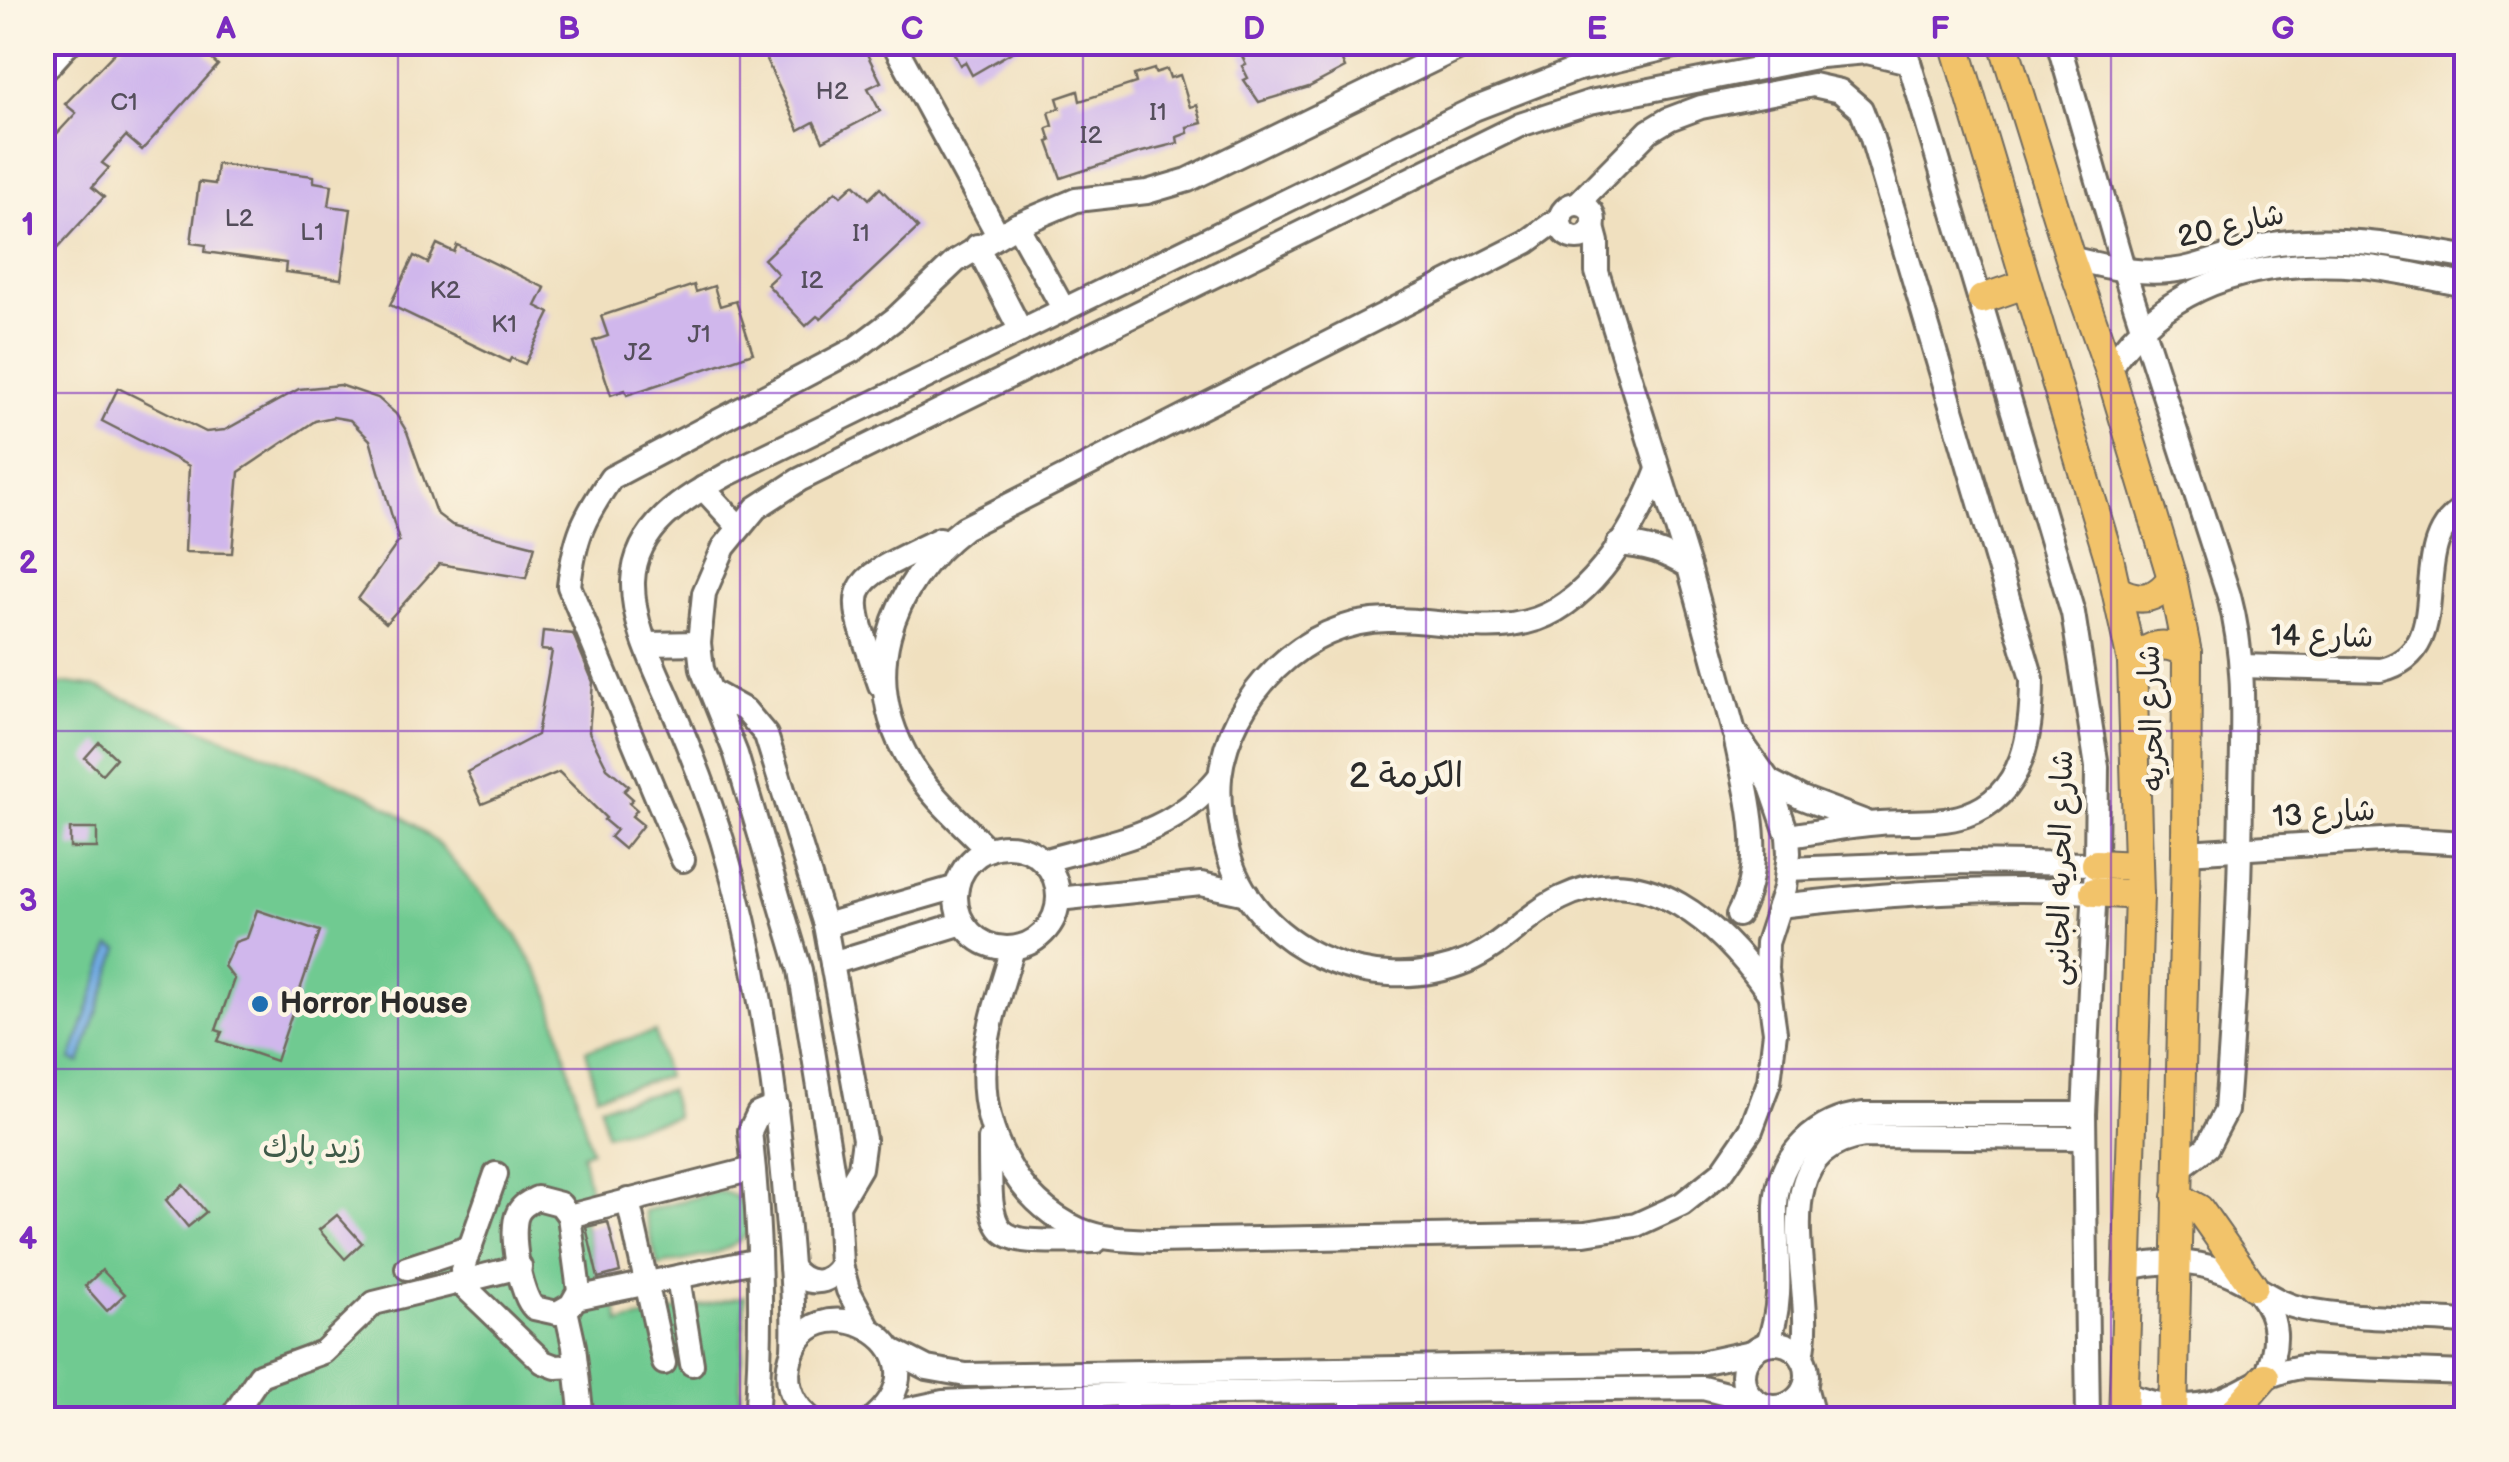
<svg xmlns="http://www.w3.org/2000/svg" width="2509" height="1462" viewBox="0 0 2509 1462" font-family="'Balsamiq Sans','Playpen Sans Arabic',sans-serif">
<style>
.green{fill:#70ca91;stroke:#4e7a5e;stroke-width:2.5}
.water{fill:#71ace2;stroke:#4e6c86;stroke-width:2.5}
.building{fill:#d0b7ec}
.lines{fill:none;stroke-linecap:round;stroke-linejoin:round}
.minor-casing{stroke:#706a5f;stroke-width:28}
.major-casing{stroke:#706a5f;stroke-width:32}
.minor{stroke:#fff;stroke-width:22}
.major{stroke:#f2c36a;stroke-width:28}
.grid{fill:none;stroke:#7b2cbf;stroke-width:2.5;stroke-opacity:0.55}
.poi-dot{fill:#1f6fb2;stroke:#fcf5e5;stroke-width:4}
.labels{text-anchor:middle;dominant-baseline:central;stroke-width:9;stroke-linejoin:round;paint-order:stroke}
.number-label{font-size:25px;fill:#544e5b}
.street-label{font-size:30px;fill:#2b2b2b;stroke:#fcf5e5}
.poi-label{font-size:30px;font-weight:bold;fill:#2b2b2b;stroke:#fcf5e5;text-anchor:start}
.park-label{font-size:30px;fill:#405b4a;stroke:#fcf5e5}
.quarter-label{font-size:35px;fill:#2b2b2b;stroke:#fcf5e5}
.neatline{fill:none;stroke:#7b2cbf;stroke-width:4}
.grid-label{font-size:32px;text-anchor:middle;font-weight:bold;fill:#7b2cbf}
</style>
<rect width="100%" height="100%" fill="#fcf5e5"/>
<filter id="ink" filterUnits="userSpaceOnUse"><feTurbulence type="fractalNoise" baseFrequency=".01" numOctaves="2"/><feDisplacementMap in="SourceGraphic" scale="20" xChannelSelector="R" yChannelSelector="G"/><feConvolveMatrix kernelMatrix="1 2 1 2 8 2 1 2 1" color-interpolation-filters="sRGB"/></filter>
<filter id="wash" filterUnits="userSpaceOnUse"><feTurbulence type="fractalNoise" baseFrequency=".0048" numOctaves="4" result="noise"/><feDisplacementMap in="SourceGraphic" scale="40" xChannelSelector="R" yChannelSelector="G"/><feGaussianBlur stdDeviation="2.25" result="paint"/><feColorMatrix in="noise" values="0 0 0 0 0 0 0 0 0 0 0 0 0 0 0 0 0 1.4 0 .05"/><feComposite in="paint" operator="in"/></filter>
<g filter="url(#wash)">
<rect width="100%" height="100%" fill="#f0e0bf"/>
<g class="green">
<path d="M68 683 96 687 368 795 405 818 439 845 516 935 547 987 591 1150 582 1154 595 1215 583 1218 598 1277 608 1275 620 1323 745 1296 739 1419H43L42 688Z"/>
<path d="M655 1032 666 1077 597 1095 586 1050Z"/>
<path d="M669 1090 676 1117 606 1134 600 1106Z"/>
<path d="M716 1192C746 1190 765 1228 735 1244 714 1257 682 1260 658 1266L644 1211Z"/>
</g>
<path class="water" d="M110 946 119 949 80 1063 71 1060Z"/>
<g id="blocks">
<g class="building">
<path d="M125 42H217L206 54 218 65 142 150 126 136 102 163 109 168 92 187 104 197 42 265V150L76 113 65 104Z"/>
<path d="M758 42H861L881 82 868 88 880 111 823 141 814 122 799 130Z"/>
<path d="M948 42H1029L972 75 965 62 960 65Z"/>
<path d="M1249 42H1379L1342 61 1345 68 1309 87 1259 102 1244 80 1248 78 1242 66 1246 64 1241 54 1252 48Z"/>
<path d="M1154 69 1155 73 1167 69 1170 78 1180 75 1190 107 1197 105 1202 123 1187 127 1188 133 1177 137 1178 143 1134 154 1061 178 1048 142 1051 141 1047 128 1053 126 1049 112 1060 108 1057 98 1078 91 1080 101 1136 83 1134 75Z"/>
<path d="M217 164 314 176V182L332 185 329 206 351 209 341 279 285 272 286 263 205 252 206 245 191 243 199 182 215 184Z"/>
<path d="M854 184 869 199 880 188 918 228 821 319 817 316 806 326 767 284 778 274 764 259 836 191 841 196Z"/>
<path d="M437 244 454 252 457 245 545 288 536 306 550 313 525 364 511 358 509 362 390 305 414 256 428 263Z"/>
<path d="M694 285 696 292 714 286 720 306 736 301 753 353 627 395 625 390 611 395 593 341 608 336 601 316Z"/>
<path d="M340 385 378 398 396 414 407 432 436 513 452 525 535 546 526 578 439 564 386 623 358 599 399 541 370 440 350 420 333 417 315 421 239 472 232 553 185 552 189 466 102 421 118 388 206 432 225 430 299 389Z"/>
<path d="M543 631 573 634 593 682 589 732 607 768 629 786 624 791 633 799 629 803 637 810 632 816 643 825 624 849 610 837 616 830 604 820 606 818 559 772 482 804 467 772 537 735 552 651 541 650Z"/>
<path d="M99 742 116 758 102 774 85 758Z"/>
<rect x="70" y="829" width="27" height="19"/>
<path d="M257 910 320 931 276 1061 218 1041 222 1032 216 1030 234 979 224 966 235 942 247 938Z"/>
<path d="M183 1185 206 1212 188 1227 166 1200Z"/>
<path d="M337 1215 362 1243 345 1259 319 1230Z"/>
<path d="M608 1222 620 1272 598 1278 586 1227Z"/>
<path d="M102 1270 125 1294 107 1311 85 1286Z"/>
</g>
</g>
</g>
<g filter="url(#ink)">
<use href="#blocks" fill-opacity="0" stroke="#706a5f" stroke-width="2.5"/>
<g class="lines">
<defs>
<g id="minor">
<path d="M893 42 998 235"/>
<path d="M1903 42 2073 613 2097 767 2096 864 2084 1114 2088 1420"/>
<path d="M2058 42 2124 271 2229 596C2247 663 2242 727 2241 795 2240 900 2234 1006 2226 1111L2207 1147 2177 1170"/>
<path d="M42 73 70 42"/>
<path d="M1577 204 1649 131 1669 119 1701 107 1813 85 1840 91 1861 109 1871 135 2032 679C2032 732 2025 795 1966 815 1941 824 1907 821 1880 823 1849 825 1818 832 1788 836"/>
<circle cx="1577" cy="221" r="17"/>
<path d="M1017 225 1064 310"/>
<path d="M977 246 1021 331"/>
<path d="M2070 258C2110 268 2150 278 2192 267 2225 258 2255 245 2289 242 2349 236 2407 248 2466 257"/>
<path d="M2109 369C2166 281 2260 258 2360 266 2395 269 2432 279 2466 285"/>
<path d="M1658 470C1638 523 1594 599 1537 619 1487 636 1440 619 1388 620 1304 620 1229 697 1220 777 1218 800 1221 823 1226 845 1249 948 1373 1001 1467 961 1502 946 1526 915 1561 898 1647 856 1722 926 1768 992"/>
<path d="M703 488 738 526"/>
<path d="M1618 544C1646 546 1665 552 1689 567"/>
<path d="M647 644 699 643"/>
<path d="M2243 666 2380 670C2464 650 2399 543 2466 508"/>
<path d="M880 685C844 580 840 587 940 539"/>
<path d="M711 691 745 710 766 735 825 925 864 1139 860 1168 838 1205"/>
<path d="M1736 741C1748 799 1767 860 1738 915"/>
<path d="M1769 781 1802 798 1863 821"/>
<circle cx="1007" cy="897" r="51"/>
<path d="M988 850C962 823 930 796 911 764 858 677 888 587 964 528L1527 242 1561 217"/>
<path d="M2186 852 2398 839 2466 843"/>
<path d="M683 860 569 586C575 536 583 519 611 478L855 349 896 318 956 261 1017 225 1076 200 1147 192 1188 180 1470 42"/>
<path d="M1043 861C1115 840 1170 837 1220 776"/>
<path d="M1788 869 1961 862 2096 864"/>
<path d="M1058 899 1201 884 1247 894"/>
<path d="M1779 906C1885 894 1988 886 2094 892"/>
<path d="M825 925 957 887"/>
<path d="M1013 948C1003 984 988 1022 985 1060 979 1129 1015 1201 1080 1230 1104 1240 1130 1240 1155 1241L1585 1233 1636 1225 1682 1204 1722 1172 1751 1130 1769 1082 1775 1032 1766 969 1767 943 1785 888 1789 853 1788 836 1769 781 1734 732 1689 567 1597 272V242L1593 227"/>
<path d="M832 963 963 923"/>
<path d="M990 1139C990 1247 988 1243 1096 1241"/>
<path d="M496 1174 462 1270 463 1285 543 1362 556 1367 576 1366"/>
<path d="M537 1198 560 1204 569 1216 579 1291 571 1305 557 1313 534 1308C520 1295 509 1230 518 1213 522 1205 529 1202 537 1198Z"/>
<path d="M628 1200 664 1363"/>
<path d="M569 1216 753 1169"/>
<path d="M791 1267C806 1287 828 1286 841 1265"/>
<path d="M407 1268 471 1247"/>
<path d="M2127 1269C2166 1258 2204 1260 2240 1279 2262 1290 2278 1304 2303 1309 2355 1319 2413 1318 2466 1322"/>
<path d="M678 1277 692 1364"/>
<path d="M2258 1292C2280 1320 2279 1346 2265 1377"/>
<path d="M576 1298 759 1260"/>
<path d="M566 1310 574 1346 582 1420"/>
<path d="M867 1325 848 1290 841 1265 838 1205 800 970 736 754 702 669 699 643 704 593 724 547 756 508 799 480 1520 125 1590 102 1821 56 1867 52 1909 62"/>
<circle cx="1775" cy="1375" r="32"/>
<path d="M1768 1343C1786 1296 1775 1253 1776 1205 1778 1155 1817 1119 1864 1114H2084"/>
<path d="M892 1350 927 1368 966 1375 1700 1363 1752 1352"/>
<path d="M793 1351C795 1295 789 1240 784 1184 773 1067 756 953 722 840 709 799 694 759 677 719 660 677 632 629 633 582 635 526 685 498 728 474L1474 109 1575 70 1692 42"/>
<path d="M1802 1356C1819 1286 1756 1151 1864 1136L2084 1138"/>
<path d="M1805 1386 1814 1420"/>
<path d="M2124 1393C2160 1409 2201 1412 2237 1393 2260 1381 2275 1371 2301 1367L2466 1373"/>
<path d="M1127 1394V1420"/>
<path d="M878 1416 943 1402 1127 1394 1703 1388 1758 1402"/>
<path d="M230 1420 260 1375 323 1352 374 1303 520 1267"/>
<path d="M756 1420C763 1323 761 1227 750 1131L758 1114 777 1106"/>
<path d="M812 1420C795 1406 785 1387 789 1365 807 1270 954 1346 875 1417"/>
<path d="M1352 1420V1392"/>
</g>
<g id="major">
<path d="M1954 42 2109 558 2132 662 2139 895 2123 1420"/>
<path d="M2003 42 2070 258 2109 369 2172 578 2187 653 2186 852 2173 1420"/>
<path d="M1982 299 2025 284"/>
<path d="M2118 591C2141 603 2157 599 2172 578"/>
<path d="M2132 662C2150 643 2165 641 2187 653"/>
<path d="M2096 864 2138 866"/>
<path d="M2094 892 2139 895"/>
<path d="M2177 1197 2199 1209 2253 1286"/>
<path d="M2227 1420 2265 1377"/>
</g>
</defs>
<use href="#minor" class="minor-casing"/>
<use href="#major" class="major-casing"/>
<use href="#minor" class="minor"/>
<use href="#major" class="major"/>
</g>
</g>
<path class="grid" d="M398 42V1420M740 42V1420M1083 42V1420M1426 42V1420M1769 42V1420M2111 42V1420M42 393H2466M42 731H2466M42 1069H2466"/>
<circle class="poi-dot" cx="260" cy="1004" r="10"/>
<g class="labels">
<g class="number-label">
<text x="832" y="91">H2</text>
<text x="124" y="102">C1</text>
<text x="1158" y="112">I1</text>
<text x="1091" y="135">I2</text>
<text x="239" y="218">L2</text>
<text x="312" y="232">L1</text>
<text x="861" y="233">I1</text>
<text x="812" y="280">I2</text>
<text x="445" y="290">K2</text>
<text x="504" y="324">K1</text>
<text x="699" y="334">J1</text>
<text x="638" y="352">J2</text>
</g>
<g class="street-label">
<text transform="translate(2231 226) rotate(-13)">شارع 20</text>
<text transform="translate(2322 637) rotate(1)">شارع 14</text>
<text transform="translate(2152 718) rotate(-92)">شارع الحريه</text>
<text transform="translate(2324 814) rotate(-4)">شارع 13</text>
<text transform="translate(2061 868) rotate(-89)">شارع الحريه الجانبى</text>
</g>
<g class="poi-label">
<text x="280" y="1004">Horror House</text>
</g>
<g class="park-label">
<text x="312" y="1148">زيد بارك</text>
</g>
<g class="quarter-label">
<text x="1406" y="776">الكرمة 2</text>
</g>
</g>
<rect width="2509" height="1462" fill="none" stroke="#fcf5e5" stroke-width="110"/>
<rect x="55" y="55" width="2399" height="1352" class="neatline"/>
<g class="grid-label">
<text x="226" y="39">A</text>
<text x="569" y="39">B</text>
<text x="912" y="39">C</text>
<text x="1254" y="39">D</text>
<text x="1597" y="39">E</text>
<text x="1940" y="39">F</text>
<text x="2283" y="39">G</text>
<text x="28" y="235">1</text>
<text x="28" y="573">2</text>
<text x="28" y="911">3</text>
<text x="28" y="1249">4</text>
</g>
</svg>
